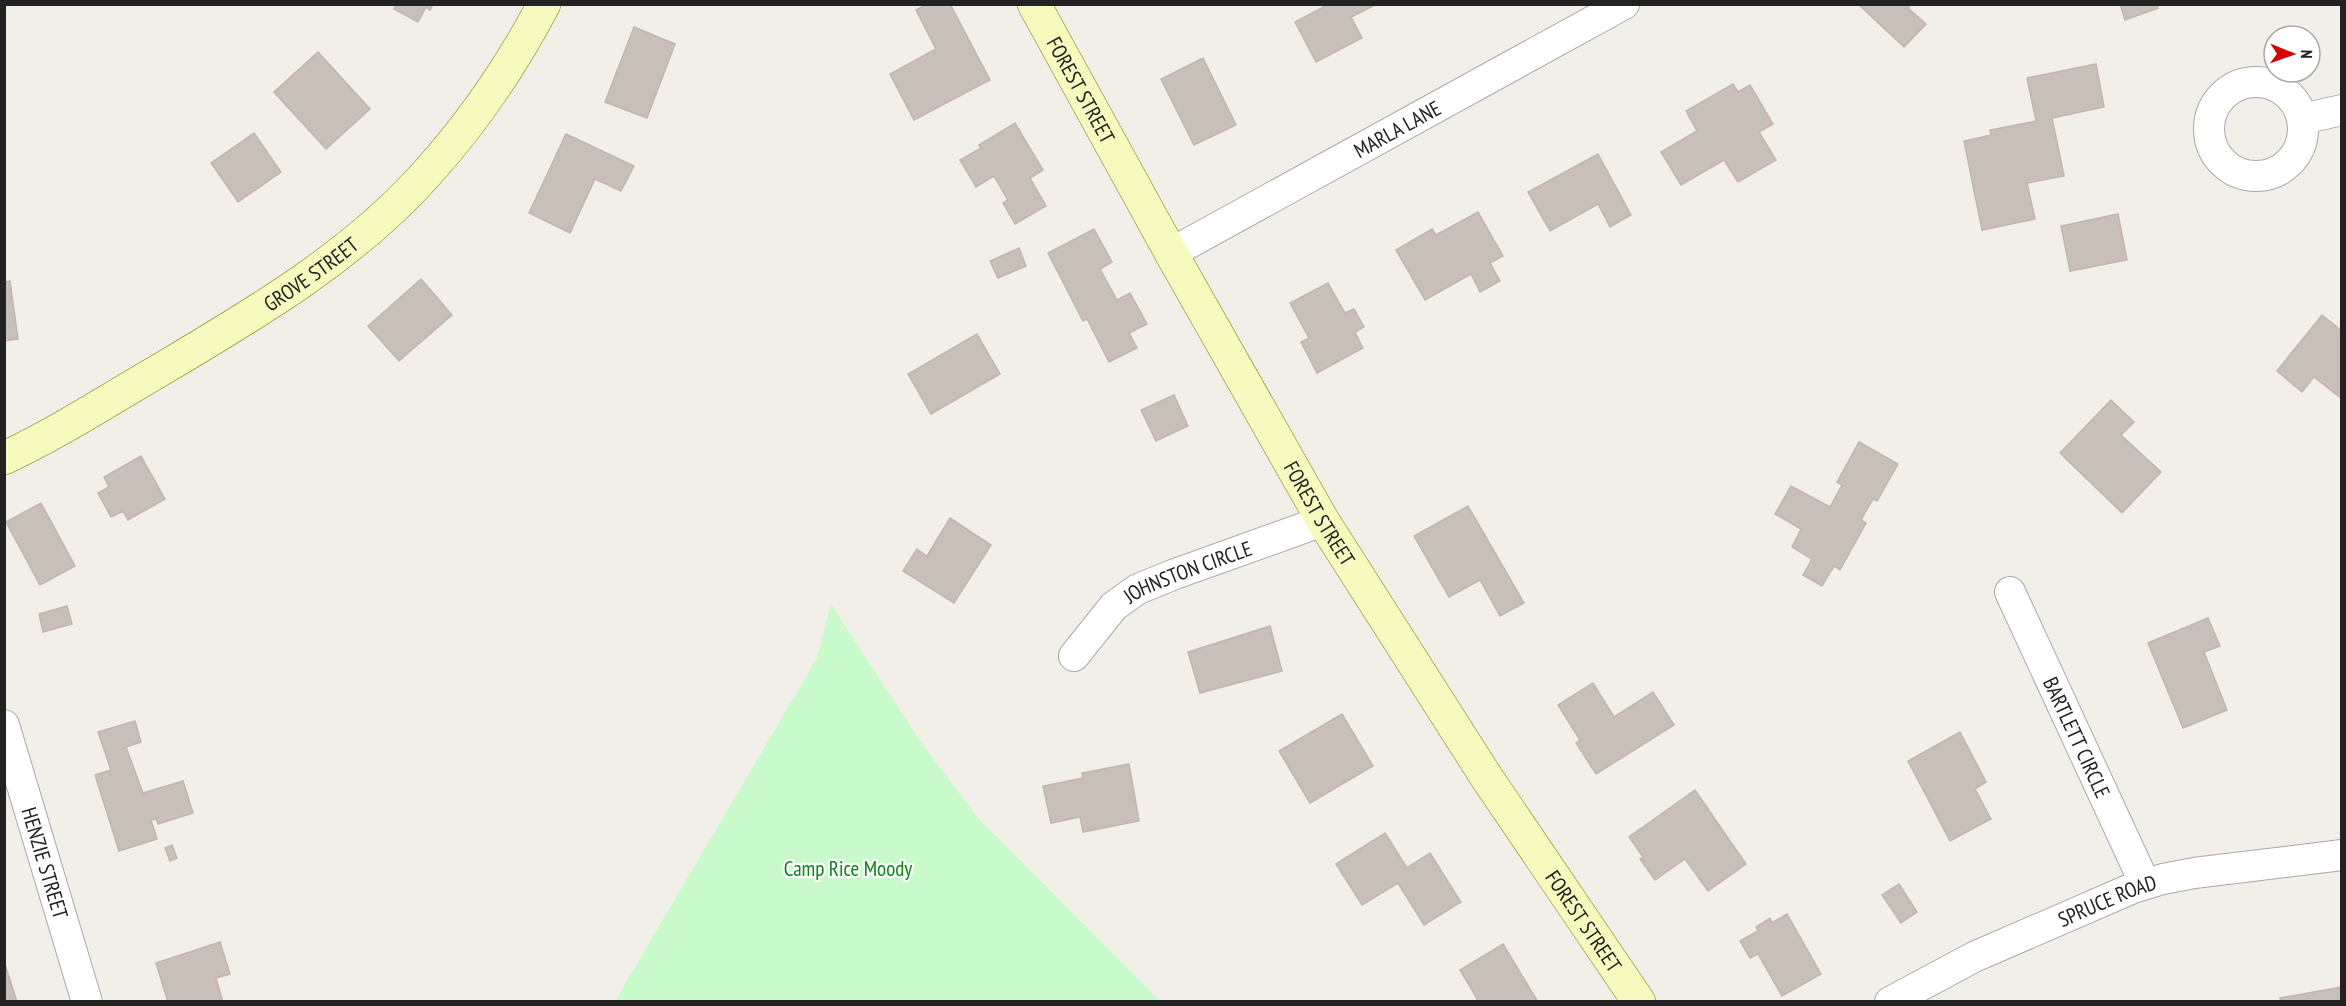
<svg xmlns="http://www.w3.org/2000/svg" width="2346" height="1006" viewBox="0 0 2346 1006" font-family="'PT Sans Narrow',sans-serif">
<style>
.park{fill:#c8facc}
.building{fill:#c7bfb8;stroke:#c4b6ab;stroke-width:1.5}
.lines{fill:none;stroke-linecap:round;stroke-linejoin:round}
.street-casing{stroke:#a9a9a9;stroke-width:32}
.secondary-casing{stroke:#707d05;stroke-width:34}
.street{stroke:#fff;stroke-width:30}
.secondary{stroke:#f7fabf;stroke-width:33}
.labels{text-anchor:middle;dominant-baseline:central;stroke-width:4.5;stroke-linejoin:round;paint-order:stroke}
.street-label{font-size:21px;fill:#222;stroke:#fff}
.park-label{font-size:21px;fill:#0c8416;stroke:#fff}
</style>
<rect width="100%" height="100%" fill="#f2efe9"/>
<path class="park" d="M831 604 922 744 979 819 1160 1001H615L817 658Z"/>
<g class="building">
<path d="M397 4H433L430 10 426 7 418 22 394 9Z"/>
<path d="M927 4H950L990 80 914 120 890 74 936 49 916 10Z"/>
<path d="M1329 4 1373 6 1351 17 1362 38 1316 62 1295 22Z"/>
<path d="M1858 4H1911L1908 8 1926 24 1904 47Z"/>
<path d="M2120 4H2156L2158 8 2125 20Z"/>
<path d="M634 27 675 44 647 118 605 102Z"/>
<path d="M318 52 370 109 326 149 274 92Z"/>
<path d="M1203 58 1236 125 1194 145 1161 79Z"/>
<path d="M2096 64 2104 107 2052 118 2064 176 2027 183 2035 219 1982 230 1964 141 1991 135 1990 130 2036 121 2027 78Z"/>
<path d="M1733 84 1738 92 1750 85 1773 124 1759 132 1776 160 1738 182 1724 160 1681 185 1661 152 1697 131 1686 111Z"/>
<path d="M1015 123 1043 170 1030 178 1046 206 1015 224 1003 203 1008 200 994 176 976 187 960 160 981 148 979 145Z"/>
<path d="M254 133 281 172 238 202 211 163Z"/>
<path d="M566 134 634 166 621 191 595 179 570 233 529 213Z"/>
<path d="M1598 154 1631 215 1610 227 1598 204 1550 231 1528 192Z"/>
<path d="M1478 212 1503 256 1490 263 1500 281 1480 292 1471 274 1425 300 1396 250 1432 229 1436 235Z"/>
<path d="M2118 214 2127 260 2070 271 2061 226Z"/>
<path d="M1094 229 1112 262 1100 269 1117 300 1130 293 1147 324 1129 333 1137 348 1109 362 1087 319 1083 321 1048 253Z"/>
<path d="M1019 248 1026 266 998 278 990 261Z"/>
<path d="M421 279 452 315 399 361 368 326Z"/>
<path d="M10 281 18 339 4 341V282Z"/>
<path d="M1328 283 1345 313 1354 309 1364 327 1355 332 1363 348 1317 373 1301 342 1309 338 1290 303Z"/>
<path d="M2322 315 2342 331V399L2314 377 2302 392 2277 371Z"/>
<path d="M977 334 1000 374 931 414 908 374Z"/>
<path d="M1174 395 1188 426 1156 441 1141 410Z"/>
<path d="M2111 400 2134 422 2121 435 2161 472 2122 513 2060 453Z"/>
<path d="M1859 442 1898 464 1877 501 1873 499 1861 520 1866 523 1840 570 1834 566 1822 586 1803 575 1812 559 1792 547 1801 529 1775 514 1791 486 1830 507 1842 485 1837 482Z"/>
<path d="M141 456 165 499 128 520 123 511 111 517 98 493 109 487 104 477Z"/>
<path d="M41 503 75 566 40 585 6 522Z"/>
<path d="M1468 506 1524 603 1500 616 1480 580 1449 597 1414 536Z"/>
<path d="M950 518 991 545 954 603 903 571 917 549 927 556Z"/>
<path d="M67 606 72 624 43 632 39 614Z"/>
<path d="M2208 618 2220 646 2204 652 2227 710 2183 728 2148 643Z"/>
<path d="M1270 626 1282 671 1200 693 1188 652Z"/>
<path d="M1593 683 1614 717 1653 692 1674 725 1596 774 1576 743 1580 740 1558 705Z"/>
<path d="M1342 714 1373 766 1310 803 1279 751Z"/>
<path d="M135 721 141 742 126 747 143 793 183 781 193 813 158 824 156 819 151 820 157 839 119 851 95 775 111 770 98 732Z"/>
<path d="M1960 732 1986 782 1975 789 1991 819 1950 841 1908 761Z"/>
<path d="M1129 764 1139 821 1083 832 1080 817 1051 823 1043 786 1083 778 1082 773Z"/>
<path d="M1695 790 1746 864 1708 891 1685 859 1655 880 1640 859 1643 857 1629 837Z"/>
<path d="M1385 833 1407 868 1430 853 1461 902 1424 925 1398 883 1362 905 1336 864Z"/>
<path d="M172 845 177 858 170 861 165 848Z"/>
<path d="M1899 884 1917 912 1901 923 1882 895Z"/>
<path d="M1787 914 1821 974 1782 996 1758 954 1750 958 1740 941 1758 931 1756 927 1770 918 1772 923Z"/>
<path d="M220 942 230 974 216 978 223 1002H168L156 963Z"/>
<path d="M1503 944 1538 1002H1479L1460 970Z"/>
<path d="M4 961 17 1002H4Z"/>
<path d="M2342 987V1002H2281L2280 998Z"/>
</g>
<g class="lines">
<defs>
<g id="street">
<circle cx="2256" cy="129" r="47"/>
<path d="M2302 119 2342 110"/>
<path id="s1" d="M1171 253 1624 4"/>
<path id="s2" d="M2010 592 2145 884"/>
<path id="s3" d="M1074 656 1114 606 1138 589 1175 574 1323 521"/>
<path id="s4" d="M4 725 87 1002"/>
<path id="s5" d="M1890 1002 1974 957 2133 888 2163 879 2194 873 2342 855"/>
</g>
<g id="secondary">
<path id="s6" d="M1034 4 1171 253 1323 521 1487 778 1639 1002"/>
<path id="s7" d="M4 458C56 434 105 402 155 373 251 316 353 257 428 172 473 122 512 65 544 4"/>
</g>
</defs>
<use href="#street" class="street-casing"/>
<use href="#secondary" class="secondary-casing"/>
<use href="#street" class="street"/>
<use href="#secondary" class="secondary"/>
</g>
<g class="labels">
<g class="street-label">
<text stroke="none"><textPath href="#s6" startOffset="98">FOREST STREET</textPath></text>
<text stroke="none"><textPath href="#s1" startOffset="258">MARLA LANE</textPath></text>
<text stroke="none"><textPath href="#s7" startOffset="358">GROVE STREET</textPath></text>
<text stroke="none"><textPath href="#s6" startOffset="584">FOREST STREET</textPath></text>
<text stroke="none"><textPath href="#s3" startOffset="146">JOHNSTON CIRCLE</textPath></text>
<text stroke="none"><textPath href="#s2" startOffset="160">BARTLETT CIRCLE</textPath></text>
<text stroke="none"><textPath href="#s4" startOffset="144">HENZIE STREET</textPath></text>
<text stroke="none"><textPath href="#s5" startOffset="240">SPRUCE ROAD</textPath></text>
<text stroke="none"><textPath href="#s6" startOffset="1070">FOREST STREET</textPath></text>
</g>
<g class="park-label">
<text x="848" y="868">Camp Rice Moody</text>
</g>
</g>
<rect width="2346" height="1006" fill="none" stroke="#222222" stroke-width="12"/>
<g transform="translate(2292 54) rotate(91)"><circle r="28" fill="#ffffff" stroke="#a7a7a7" stroke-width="1.5"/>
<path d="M0-4.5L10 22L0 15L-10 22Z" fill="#d40000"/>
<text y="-9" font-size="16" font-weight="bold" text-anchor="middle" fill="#222222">N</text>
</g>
</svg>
